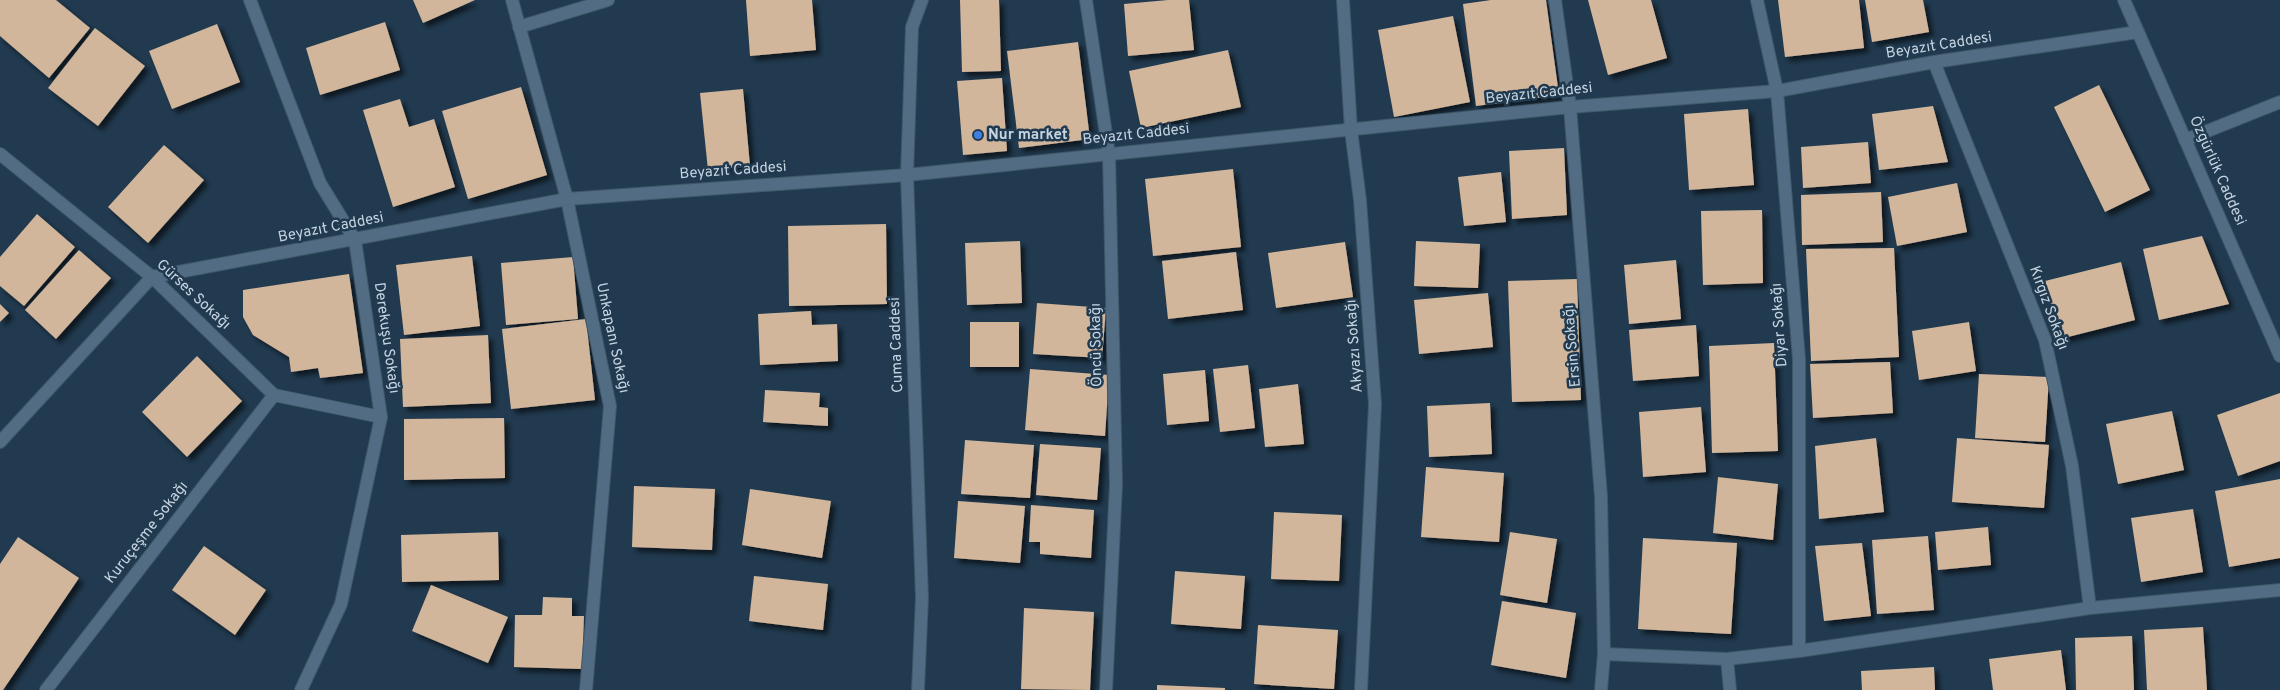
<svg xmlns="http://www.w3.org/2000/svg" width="2280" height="690" viewBox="0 0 2280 690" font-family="Overpass,sans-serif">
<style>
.building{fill:#d2b69c;filter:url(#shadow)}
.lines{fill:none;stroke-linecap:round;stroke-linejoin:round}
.minor-casing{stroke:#405768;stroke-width:14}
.minor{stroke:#516c83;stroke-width:12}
.shop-dot{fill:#3f7fe0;stroke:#213a4f;stroke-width:2}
.labels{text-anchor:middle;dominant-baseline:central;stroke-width:5;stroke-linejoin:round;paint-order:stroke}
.street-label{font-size:15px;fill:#c5d4e1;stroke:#213a4f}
.poi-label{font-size:15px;font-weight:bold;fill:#c5d4e1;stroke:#213a4f;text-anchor:start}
</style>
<defs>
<filter id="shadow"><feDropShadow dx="4.5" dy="4.5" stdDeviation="2.5" flood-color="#0009"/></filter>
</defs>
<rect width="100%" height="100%" fill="#213a4f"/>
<g class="building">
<path d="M0 0H56L90 28 49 78 0 36Z"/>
<path d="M413 0H475L423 23Z"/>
<path d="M746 0H812L816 50 750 56Z"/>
<path d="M960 0H999L1001 71 962 72Z"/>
<path d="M1168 0H1189L1194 50 1128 56 1124 4Z"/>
<path d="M1491 0H1546L1559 95 1476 106 1463 4Z"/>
<path d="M1588 0H1651L1667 58 1608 75Z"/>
<path d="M1778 0H1859L1864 48 1785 57Z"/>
<path d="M1865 0H1923L1929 32 1872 42Z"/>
<path d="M1453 16 1470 102 1394 117 1378 30Z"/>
<path d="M385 22 400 70 320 95 306 48Z"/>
<path d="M217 24 240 82 172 109 149 51Z"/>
<path d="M95 28 145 66 98 126 48 88Z"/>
<path d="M1078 42 1090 139 1019 148 1007 51Z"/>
<path d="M1228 50 1241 107 1141 128 1129 71Z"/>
<path d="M1002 78 1007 151 963 155 957 81Z"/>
<path d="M2099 85 2150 190 2105 212 2054 107Z"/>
<path d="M521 87 547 175 468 199 442 111Z"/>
<path d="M743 89 750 166 708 170 700 93Z"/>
<path d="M400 99 409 127 434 119 455 187 393 207 363 110Z"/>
<path d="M1933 106 1948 162 1879 170 1872 114Z"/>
<path d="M1748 109 1754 185 1689 190 1684 114Z"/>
<path d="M1868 142 1871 183 1803 188 1801 147Z"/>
<path d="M164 145 204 180 148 243 108 207Z"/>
<path d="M1564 148 1567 215 1512 219 1509 151Z"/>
<path d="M1233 169 1241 247 1153 256 1145 179Z"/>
<path d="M1501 172 1506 222 1464 226 1458 177Z"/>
<path d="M1957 183 1967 232 1897 246 1888 197Z"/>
<path d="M1881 192 1883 242 1802 245 1801 195Z"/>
<path d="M1762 210 1763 283 1703 285 1701 211Z"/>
<path d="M37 214 75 247 24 306 0 286V257Z"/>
<path d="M886 224 887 304 789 306 788 226Z"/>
<path d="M2202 236 2229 304 2159 320 2143 249Z"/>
<path d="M1020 241 1022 303 967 305 965 243Z"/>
<path d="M1416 241 1480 244 1478 288 1414 286Z"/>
<path d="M1345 242 1353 297 1276 308 1268 253Z"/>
<path d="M1894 248 1899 357 1811 361 1806 249Z"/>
<path d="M79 250 111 278 56 339 25 310Z"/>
<path d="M1236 252 1243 310 1168 319 1162 261Z"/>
<path d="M472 256 480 326 404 335 396 265Z"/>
<path d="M573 257 578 319 506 325 501 263Z"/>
<path d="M1676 260 1681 319 1629 324 1624 265Z"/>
<path d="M2121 262 2135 320 2060 339 2045 281Z"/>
<path d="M349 274 363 373 320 378 318 368 291 372 289 357 253 335 243 317V290Z"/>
<path d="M1577 279 1581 400 1512 402 1508 281Z"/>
<path d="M1488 293 1493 347 1419 354 1414 300Z"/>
<path d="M1037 303 1106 308 1102 358 1033 354Z"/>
<path d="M0 304 9 313 0 322Z"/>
<path d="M811 311 812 325 837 324 838 361 760 365 758 314Z"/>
<path d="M586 319 595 400 511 409 502 329Z"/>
<rect x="970" y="322" width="49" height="45"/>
<path d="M1969 322 1976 371 1919 380 1912 331Z"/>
<path d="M1696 325 1699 376 1633 381 1629 330Z"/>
<path d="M488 335 491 403 403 407 400 339Z"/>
<path d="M1774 343 1778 451 1712 453 1709 346Z"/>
<path d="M197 356 242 401 187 457 142 412Z"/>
<path d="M1890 362 1893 413 1813 418 1810 364Z"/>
<path d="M1248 365 1255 428 1220 432 1213 369Z"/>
<path d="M1030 369 1109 375 1105 436 1025 430Z"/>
<path d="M1205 370 1209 421 1167 425 1163 374Z"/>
<path d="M1979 374 2049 377 2045 442 1975 438Z"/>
<path d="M1298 384 1304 444 1265 447 1259 389Z"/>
<path d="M765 390 820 393 819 407 828 408V426L763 422Z"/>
<path d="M2280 393V461L2238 476 2217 415Z"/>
<path d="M1490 403 1492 454 1429 457 1427 406Z"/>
<path d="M1701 407 1706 472 1643 477 1639 412Z"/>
<path d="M2172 411 2184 470 2118 484 2106 424Z"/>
<path d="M504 418 505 478 404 480V419Z"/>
<path d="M1876 438 1884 512 1819 519 1815 446Z"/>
<path d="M1957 438 2049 445 2044 508 1952 502Z"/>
<path d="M965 440 1034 445 1030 498 961 494Z"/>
<path d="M1040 444 1101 448 1097 500 1036 495Z"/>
<path d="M1426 467 1504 473 1499 542 1421 537Z"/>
<path d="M1718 477 1778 484 1773 540 1713 533Z"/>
<path d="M2280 479V558L2229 567 2215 491Z"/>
<path d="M634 486 715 489 712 550 632 547Z"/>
<path d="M750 489 831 501 822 558 742 545Z"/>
<path d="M958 501 1025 506 1020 563 954 558Z"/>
<path d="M1031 505 1094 510 1091 558 1040 554V542H1029Z"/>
<path d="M2193 509 2203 572 2141 582 2131 518Z"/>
<path d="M1274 512 1342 515 1339 581 1271 579Z"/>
<path d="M1988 527 1991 565 1938 570 1935 532Z"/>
<path d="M498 532 499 580 402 582 401 535Z"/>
<path d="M1510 532 1557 539 1547 603 1500 595Z"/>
<path d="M1928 536 1934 610 1877 614 1872 540Z"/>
<path d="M18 537 79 578 3 690H0V564Z"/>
<path d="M1643 538 1737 543 1731 634 1638 629Z"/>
<path d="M1862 543 1871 616 1824 621 1815 546Z"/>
<path d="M204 546 266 590 235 635 172 590Z"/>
<path d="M1175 571 1245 576 1241 629 1171 624Z"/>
<path d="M754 576 828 584 823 630 749 621Z"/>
<path d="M431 585 508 617 488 663 412 631Z"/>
<path d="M543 597 572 598V616H584L582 669 514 667 515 615H542Z"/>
<path d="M1502 601 1576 613 1566 678 1491 665Z"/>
<path d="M1024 608 1094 612 1090 690 1021 689Z"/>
<path d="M1258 625 1338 630 1334 689 1254 684Z"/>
<path d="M2203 627 2207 690H2147L2144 630Z"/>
<path d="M2132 636 2134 690H2076L2075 638Z"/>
<path d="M2061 650 2066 690H1993L1989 659Z"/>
<path d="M1934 667 1935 690H1862L1861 671Z"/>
<path d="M1157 685 1225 688V690H1157Z"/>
</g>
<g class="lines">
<defs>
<g id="minor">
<path d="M250 0 320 183 355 240 381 417 341 604 301 690"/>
<path d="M512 0 567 199 610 406 586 690"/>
<path d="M1086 0 1109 154 1116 484 1106 690"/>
<path d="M1343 0 1351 130 1360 200 1375 404 1361 690"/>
<path d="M1555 0 1570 107 1601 496 1604 654 1601 690"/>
<path d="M1757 0 1777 91 1799 359V651"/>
<path d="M2124 0 2280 356"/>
<path d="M519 27 608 0"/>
<path d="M1934 62 2045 340 2072 466 2090 608"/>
<path d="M2185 140 2280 102"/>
<path d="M0 154 152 277 274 395 381 417"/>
<path d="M0 442 152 277 567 199 907 175 1570 107 1777 91 1934 62 2138 32"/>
<path d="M1604 654 1727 659 1799 651 2090 608 2280 590"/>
<path d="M1727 659 1730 690"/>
<path d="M46 690 274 395"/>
<path d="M918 690 922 598 907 175 912 27 922 0"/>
</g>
</defs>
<use href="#minor" class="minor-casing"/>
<use href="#minor" class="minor"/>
</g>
<circle class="shop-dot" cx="978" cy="135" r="5"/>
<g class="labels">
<g class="street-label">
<text transform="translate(1939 46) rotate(-9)">Beyazıt Caddesi</text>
<text transform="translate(1539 94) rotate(-6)">Beyazıt Caddesi</text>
<text transform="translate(1136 135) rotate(-6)">Beyazıt Caddesi</text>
<text transform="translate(733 171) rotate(-4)">Beyazıt Caddesi</text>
<text transform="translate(2217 171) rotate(66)">Özgürlük Caddesi</text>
<text transform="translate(331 228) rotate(-11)">Beyazıt Caddesi</text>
<text transform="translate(193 295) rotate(43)">Gürses Sokağı</text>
<text transform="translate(2048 308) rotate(70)">Kırgız Sokağı</text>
<text transform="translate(1780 325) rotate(-94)">Diyar Sokağı</text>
<text transform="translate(386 338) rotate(82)">Derekuşu Sokağı</text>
<text transform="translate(612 338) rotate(78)">Unkapanı Sokağı</text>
<text transform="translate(897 345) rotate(-92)">Cuma Caddesi</text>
<text transform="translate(1097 345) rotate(-91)">Öncü Sokağı</text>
<text transform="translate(1355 346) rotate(-94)">Akyazı Sokağı</text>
<text transform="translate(1573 346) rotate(-95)">Ersin Sokağı</text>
<text transform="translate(147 533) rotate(-52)">Kuruçeşme Sokağı</text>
</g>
<g class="poi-label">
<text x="988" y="135">Nur market</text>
</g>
</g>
</svg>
